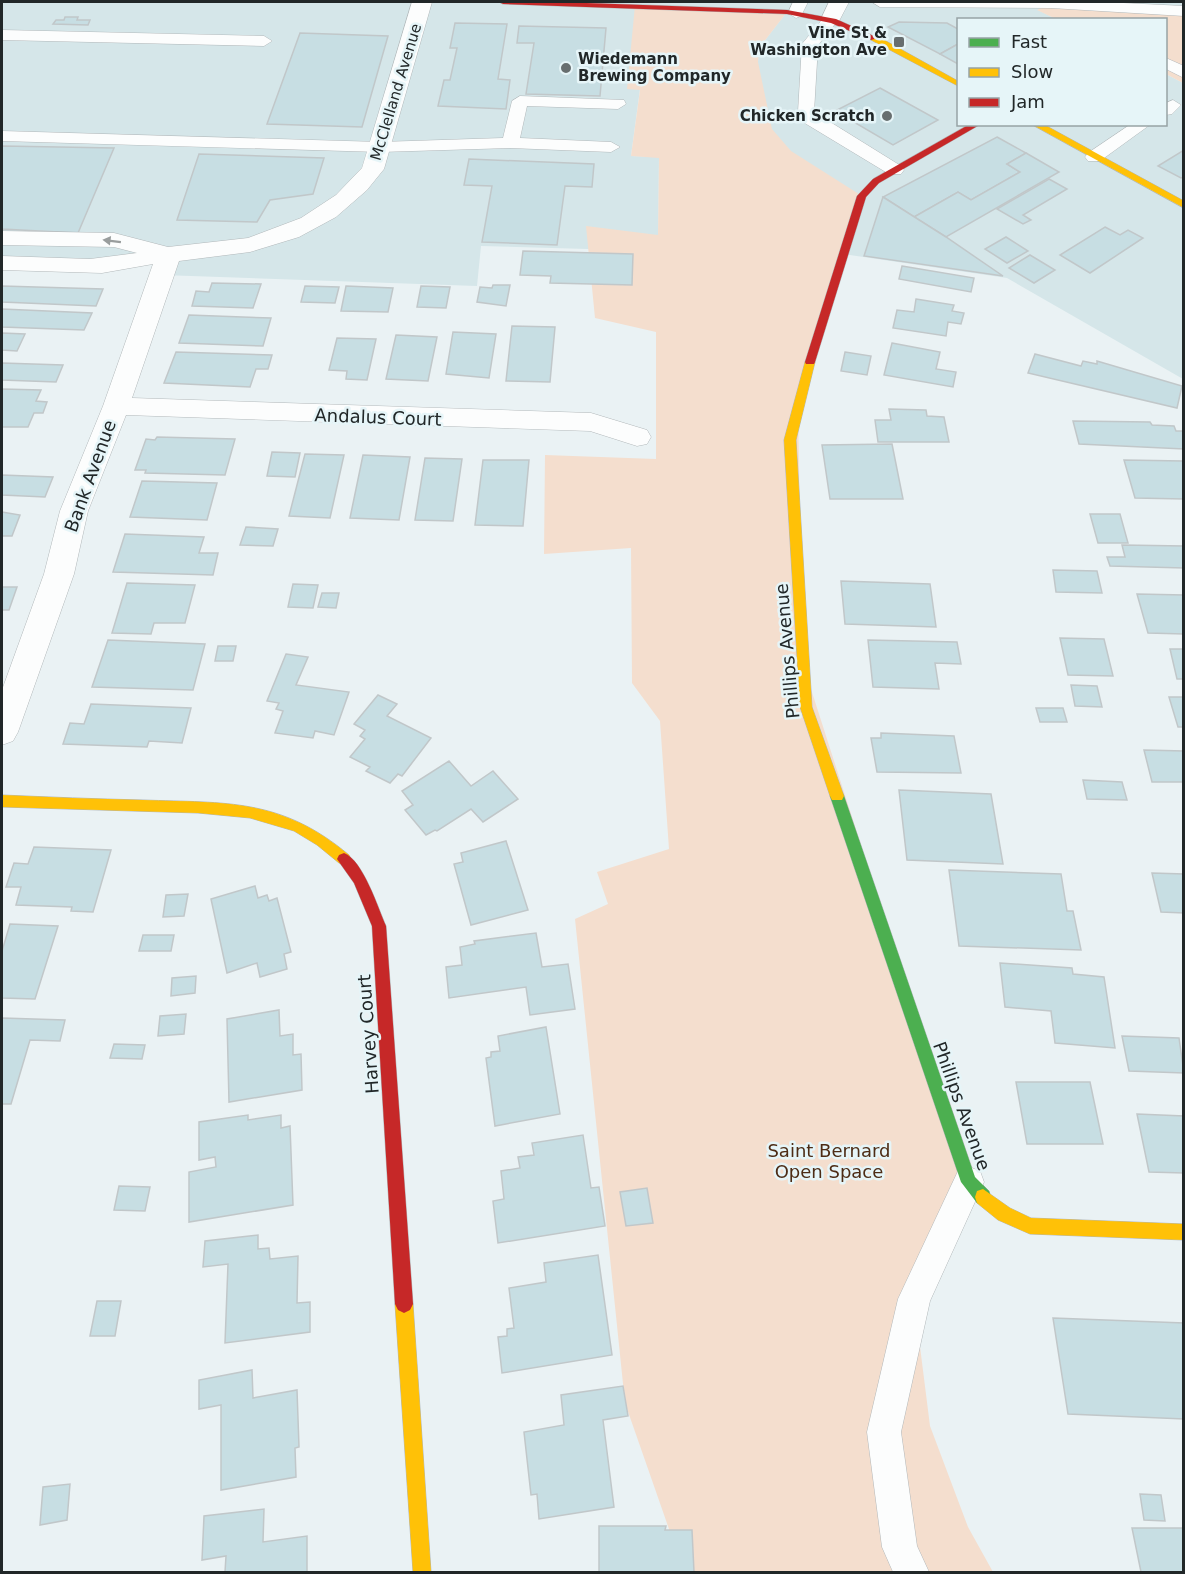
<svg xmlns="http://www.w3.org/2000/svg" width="1185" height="1574" viewBox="0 0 1185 1574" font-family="'DejaVu Sans',sans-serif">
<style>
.built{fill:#d5e6e9}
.green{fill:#f4dece}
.building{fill:#c7dee3;stroke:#c1c7c9;stroke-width:1.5}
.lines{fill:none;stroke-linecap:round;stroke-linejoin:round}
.lane-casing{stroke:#b2b8ba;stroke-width:1}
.street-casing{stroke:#b2b8ba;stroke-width:1}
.fast-casing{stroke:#b2b8ba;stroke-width:1}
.slow-casing{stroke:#b2b8ba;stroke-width:1}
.jam-casing{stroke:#b2b8ba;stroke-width:1}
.lane{fill:#fcfdfd;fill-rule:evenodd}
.street{fill:#fcfdfd;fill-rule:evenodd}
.fast{fill:#4caf50;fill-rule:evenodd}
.slow{fill:#ffc107;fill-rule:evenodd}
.jam{fill:#c62828;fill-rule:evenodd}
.oneway{fill:#999d9d}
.poi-dot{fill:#676e6f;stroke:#e6f5f8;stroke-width:2}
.labels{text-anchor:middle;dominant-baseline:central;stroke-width:5;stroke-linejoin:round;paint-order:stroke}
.far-poi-label{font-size:15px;font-weight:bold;fill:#212728;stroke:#e6f5f8;text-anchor:end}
.far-street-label{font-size:15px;fill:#212728;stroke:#e6f5f8}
.street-label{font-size:18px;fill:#212728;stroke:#e6f5f8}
.park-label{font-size:18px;fill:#4d2c15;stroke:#e6f5f8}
</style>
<rect width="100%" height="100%" fill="#eaf2f4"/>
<path class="built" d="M2 2H1183V11L1038 10 1056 19 958 20V124H1166V74L1183 83V379L1007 278 843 254 753 127 759 48 786 13 627 89H640L631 156 659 157 658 251 481 246 477 286 162 275 169 254 104 266 2 263Z"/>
<g class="green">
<path d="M1051 3 1183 11V83L1166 74V20L1056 19 1037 10Z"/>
<path d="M635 5 787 12 759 48 758 62 772 129 791 151 862 196 798 402 802 661 969 1182 914 1299 930 1426 968 1527 993 1572H684L625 1403 575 919 608 904 597 872 669 849 660 721 632 683 631 548 544 554 545 455 656 459V332L595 318 586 226 658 235 659 158 631 156 640 90 627 89Z"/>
</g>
<g class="building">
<path d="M65 17H78L77 20H90L88 25 53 24 56 20H64Z"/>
<path d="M899 22 947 23 958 29V44L940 54 888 27Z"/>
<path d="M455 23 507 24 498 79 510 80 506 109 438 106 444 80H450L457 48H450Z"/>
<path d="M519 26 606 28 600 96 526 94 534 43H517Z"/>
<path d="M300 33 388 36 362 127 267 124Z"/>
<path d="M958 44V64L940 54Z"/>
<path d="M880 88 938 120 893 145 835 111Z"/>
<path d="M997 137 1026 153 1007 164 1020 172 971 200 958 192 914 217 883 197Z"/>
<path d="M2 146 114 148 78 233 2 229Z"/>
<path d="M1184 150V177L1181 178 1158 166Z"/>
<path d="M1026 153 1059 172 946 237 914 217 958 192 971 200 1020 172 1007 164Z"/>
<path d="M199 154 324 158 313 194 270 200 257 222 177 220Z"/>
<path d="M469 159 594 164 592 187 565 186 557 245 482 242 492 186 464 185Z"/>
<path d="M1049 179 1067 189 1023 215 1031 220 1023 224 997 209Z"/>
<path d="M883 197 946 237 1003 276 864 256Z"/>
<path d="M1105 227 1120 235 1128 230 1143 238 1090 273 1060 255Z"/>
<path d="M1006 237 1028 251 1007 263 985 249Z"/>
<path d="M523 251 633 254 632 285 550 283 551 276 520 275Z"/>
<path d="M1030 255 1055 270 1034 283 1009 268Z"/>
<path d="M902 266 974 278 971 292 899 279Z"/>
<path d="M212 283 261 284 253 308 192 306 196 291 209 292Z"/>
<path d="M493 285H510L506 306 477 302 480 287 492 288Z"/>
<path d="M2 286 103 289 96 306 2 302Z"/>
<path d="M305 286 339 287 335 303 301 302Z"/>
<path d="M346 286 393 288 388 312 341 311Z"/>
<path d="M421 286 450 287 446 308 417 307Z"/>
<path d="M916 299 954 305 952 311 964 313 961 324 948 322 946 336 893 328 897 310 914 312Z"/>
<path d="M2 309 92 313 84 330 2 327Z"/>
<path d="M189 315 271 318 263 346 179 343Z"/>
<path d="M512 326 555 327 550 382 506 381Z"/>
<path d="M453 332 496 334 489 378 446 374Z"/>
<path d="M2 333 25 334 17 351 2 350Z"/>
<path d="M396 335 437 337 428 381 386 379Z"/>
<path d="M337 338 376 339 367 380 346 379 347 371 329 370Z"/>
<path d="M892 343 940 352 936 369 956 372 953 387 884 375Z"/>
<path d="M176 352 272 355 268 369H256L250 387 164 383Z"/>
<path d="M845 352 871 356 867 375 841 371Z"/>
<path d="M1035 354 1081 366 1083 361 1097 364V361L1182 386 1177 408 1028 373Z"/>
<path d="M2 363 63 365 56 382 2 380Z"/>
<path d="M2 389 41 390 36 401 47 402 43 413H34L28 427H2Z"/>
<path d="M889 409 926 410 927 416 944 417 949 442H878L875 420H891Z"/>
<path d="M1073 421 1150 422 1152 425 1174 426 1176 431H1184V449L1079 444Z"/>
<path d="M157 437 235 439 225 475 145 473 146 470H135L146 439 155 440Z"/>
<path d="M892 444 903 499H830L822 445Z"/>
<path d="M272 452 300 453 295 477 267 476Z"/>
<path d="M305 454 344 455 330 518 289 516Z"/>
<path d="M363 455 410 457 399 520 350 518Z"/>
<path d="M425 458 462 459 453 521 415 520Z"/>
<path d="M483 460H529L523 526 475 525Z"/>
<path d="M1124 460 1183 461 1184 499 1135 498Z"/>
<path d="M2 475 53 477 45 497 2 495Z"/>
<path d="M142 481 217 483 207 520 130 517Z"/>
<path d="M2 512 20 515 12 536H2Z"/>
<path d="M1090 514H1120L1128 543H1098Z"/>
<path d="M246 527 278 529 273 546 240 545Z"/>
<path d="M125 534 204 537 199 553H218L213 575 113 572Z"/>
<path d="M1122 545 1184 546V568L1110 566 1107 557H1125Z"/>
<path d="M1053 570 1097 571 1102 593 1056 592Z"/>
<path d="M841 581 930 584 936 627 845 624Z"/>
<path d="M127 583 195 585 185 623H154L151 634 112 633Z"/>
<path d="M293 584 318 585 313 608 288 607Z"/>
<path d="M2 587H17L9 610H2Z"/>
<path d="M322 593H339L336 608 318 607Z"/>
<path d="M1137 594 1184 595V634L1148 633Z"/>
<path d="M1060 638 1104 639 1113 676 1068 675Z"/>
<path d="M108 640 205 644 193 690 92 687Z"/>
<path d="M868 640 957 642 961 664 935 663 939 689 873 687Z"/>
<path d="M218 646H236L233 661H215Z"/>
<path d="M1170 649H1184V679H1177Z"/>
<path d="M286 654 308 657 296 685 349 692 334 735 315 731 313 738 275 733 283 711 276 709 279 703 267 701Z"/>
<path d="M1071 685 1097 686 1102 707 1075 706Z"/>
<path d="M378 695 397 704 387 716 431 738 402 776 398 774 390 783 366 771 370 767 350 757 365 739 360 736 365 730 354 724Z"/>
<path d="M1169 697H1184V727H1178Z"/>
<path d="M91 704 191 708 182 743 149 741 147 747 63 744 70 723 84 724Z"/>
<path d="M1036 708H1063L1067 722H1040Z"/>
<path d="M881 733 954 736 961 773 877 772 871 738H881Z"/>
<path d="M1144 750 1184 751V782H1152Z"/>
<path d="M449 761 471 786 493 771 518 799 483 822 471 809 437 831 435 830 426 835 405 810 413 805 402 791Z"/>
<path d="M1083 780 1122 782 1127 800 1087 799Z"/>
<path d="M899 790 991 794 1003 864 907 860Z"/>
<path d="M506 841 528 910 471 925 454 864 463 862 461 853Z"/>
<path d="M34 847 111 850 93 912 71 911 72 907 16 905 21 887H6L14 863 28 864Z"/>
<path d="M949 870 1061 874 1067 911H1073L1081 950 959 946Z"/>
<path d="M1152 873 1184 874V913L1161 912Z"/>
<path d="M255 886 258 898 267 895 269 901 277 898 291 952 284 954 287 969 260 977 257 963 227 973 211 899Z"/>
<path d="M188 894 184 916 163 917 166 895Z"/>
<path d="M10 924 58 926 35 999 2 998V951Z"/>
<path d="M536 933 542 967 568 964 575 1009 530 1015 526 987 449 998 446 967 462 965 460 947 475 944 474 941Z"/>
<path d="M143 935H174L171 951H139Z"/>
<path d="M1000 963 1072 968 1073 974 1104 977 1115 1048 1055 1043 1051 1011 1005 1007Z"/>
<path d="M196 976 195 993 171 996 172 978Z"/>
<path d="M279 1010 280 1036 293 1034V1055L301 1054 302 1090 229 1102 227 1019Z"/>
<path d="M186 1014 184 1034 158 1036 160 1016Z"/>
<path d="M2 1018 65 1020 60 1041 30 1040 11 1104H2Z"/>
<path d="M546 1027 560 1114 495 1126 486 1058 491 1057V1052L500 1051 498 1036Z"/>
<path d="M1122 1036 1179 1038 1184 1073 1129 1071Z"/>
<path d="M114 1044 145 1045 142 1059 110 1058Z"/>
<path d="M1016 1082H1090L1103 1144H1027Z"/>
<path d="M1137 1114 1184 1116V1173L1149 1172Z"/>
<path d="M248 1115V1120L281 1115V1128L290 1126 293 1205 189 1222V1172L216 1167 215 1157 199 1160V1122Z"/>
<path d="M583 1135 591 1188 599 1187 605 1226 498 1243 493 1201 504 1199 501 1171 520 1168 518 1157 534 1155 532 1143Z"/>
<path d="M119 1186 150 1187 145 1211 114 1210Z"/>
<path d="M647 1188 653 1223 626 1226 620 1192Z"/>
<path d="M258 1235V1249L269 1248 270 1259 298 1256 297 1303 310 1302V1332L225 1343 228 1264 203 1267 205 1241Z"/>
<path d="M598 1255 612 1355 502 1373 498 1337 507 1336V1329L514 1328 509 1288 546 1282 544 1263Z"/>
<path d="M97 1301H121L115 1336H90Z"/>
<path d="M1053 1318 1184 1323V1419L1068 1414Z"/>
<path d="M252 1370 253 1398 297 1390 299 1447 295 1448 296 1477 221 1490V1405L199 1409V1380Z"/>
<path d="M623 1386 628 1416 603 1420 614 1507 539 1519 537 1494 531 1495 524 1432 564 1425 561 1395Z"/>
<path d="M70 1484 67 1520 40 1525 43 1487Z"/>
<path d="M1140 1494 1161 1495 1165 1521 1144 1520Z"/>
<path d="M264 1509 263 1542 307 1536V1572H225L226 1556 202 1560 204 1516Z"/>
<path d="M599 1526H666L665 1530H692L694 1572H599Z"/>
<path d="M1132 1528H1184V1572H1141Z"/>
</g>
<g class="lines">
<defs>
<g id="lane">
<path d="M793 2H808L801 16 796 18 788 13Z"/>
<path d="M872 2H1103L1184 6V16L1051 8 880 7Z"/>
<path d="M831 14 839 19 818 45 814 112 901 166 904 170 901 174H889L803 122 798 112 802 44 825 16Z"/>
<path d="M2 30 264 36 272 41 264 46 2 40Z"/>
<path d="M1166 58 1184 66V78L1166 69Z"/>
<path d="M520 96 624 100 626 104 618 109 527 106 520 138 611 142 620 147 611 152 510 148 380 152 2 141V131L380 142 503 138 512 101Z"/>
<path d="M1173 100 1181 105 1172 114 1166 115V103Z"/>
<path d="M1131 124H1151L1100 161H1088L1085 157 1088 153Z"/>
<path d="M969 1167 980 1171 984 1182 930 1301 901 1432 917 1546 929 1572H893L882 1547 867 1432 898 1299 958 1171Z"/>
</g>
<g id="street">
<path d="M412 2H432L384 169 367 190 336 217 299 237 250 252 179 261 132 398 591 413 647 430 651 437 647 444 637 446 590 431 126 415 88 511 74 574 18 732 13 741 2 745V690L44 574 60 511 103 406 153 264 102 273 2 270V256L90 259 137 253 114 247 2 245V231L114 233 168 247 248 238 301 218 336 195 362 168Z"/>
<path d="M829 2H849L838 23H824L821 19Z"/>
</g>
<path id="fast" d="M837 790 842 792 844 796 975 1177 989 1191 991 1197 989 1203 983 1205 977 1203 961 1182 830 796 832 792Z"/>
<g id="slow">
<path d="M871 36H877L958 81V86L871 40Z"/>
<path d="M1031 124H1043L1184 201V208Z"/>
<path d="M810 359 815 362 796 440 812 707 844 796 842 800H832L830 796 800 707 784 440 805 362Z"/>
<path d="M2 795C49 797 96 799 143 800 227 803 281 798 349 855L351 859 349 863 344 865 339 863 317 845 294 831 250 818 198 813 2 807Z"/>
<path d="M983 1189 1010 1208 1031 1218 1184 1224V1240L1030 1234 998 1220 977 1203 975 1197 977 1191Z"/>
<path d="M404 1295 410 1298 413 1304 431 1572H413L395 1304 398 1298Z"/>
</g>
<g id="jam">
<path d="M499 2H558L787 10 836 19 878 38 871 40 831 23 787 14 503 4Z"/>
<path d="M970 124H981L879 183 866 197 815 362 814 364H806L805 362 857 196 873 179Z"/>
<path d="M344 853C363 860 378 908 386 926L413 1304 410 1310 404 1313 398 1310 395 1304 372 926 354 883 337 859 339 855Z"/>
</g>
</defs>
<use href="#lane" class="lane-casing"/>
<use href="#street" class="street-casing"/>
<use href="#fast" class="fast-casing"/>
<use href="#slow" class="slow-casing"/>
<use href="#jam" class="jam-casing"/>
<use href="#lane" class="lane"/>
<use href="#street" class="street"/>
<use href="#fast" class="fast"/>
<use href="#slow" class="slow"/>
<use href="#jam" class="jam"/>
</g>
<defs><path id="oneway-solid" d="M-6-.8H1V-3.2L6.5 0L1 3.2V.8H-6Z" transform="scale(1.5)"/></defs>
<use class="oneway" href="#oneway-solid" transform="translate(112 241) rotate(-173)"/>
<g class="poi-dot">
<rect x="893" y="36" width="12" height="12" rx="3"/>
<circle cx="566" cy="68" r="6"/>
<circle cx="887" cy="116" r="6"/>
</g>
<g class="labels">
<g class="far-poi-label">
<text x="887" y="33">Vine St &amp;<tspan x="887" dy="17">Washington Ave</tspan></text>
<text x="578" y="59" text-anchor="start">Wiedemann<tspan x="578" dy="17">Brewing Company</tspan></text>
<text x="875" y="116">Chicken Scratch</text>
</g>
<g class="far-street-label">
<text transform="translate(396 92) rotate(-73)">McClelland Avenue</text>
</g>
<g class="street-label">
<text transform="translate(378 417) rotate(2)">Andalus Court</text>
<text transform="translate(90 476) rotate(-70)">Bank Avenue</text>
<text transform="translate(787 651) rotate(-95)">Phillips Avenue</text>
<text transform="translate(368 1034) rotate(-94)">Harvey Court</text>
<text transform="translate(962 1106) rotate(70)">Phillips Avenue</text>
</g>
<g class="park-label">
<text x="829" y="1150">Saint Bernard<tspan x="829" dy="21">Open Space</tspan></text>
</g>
</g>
<rect width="1185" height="1574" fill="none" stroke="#212728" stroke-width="6"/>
<rect x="957" y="18" width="210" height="108" fill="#e6f5f8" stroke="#97a3a5" stroke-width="1.5"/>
<rect x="969" y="38" width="30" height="9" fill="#4caf50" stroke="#97a3a5" stroke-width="1.5"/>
<text x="1011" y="48" font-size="18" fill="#212728">Fast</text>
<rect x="969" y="68" width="30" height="9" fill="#ffc107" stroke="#97a3a5" stroke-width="1.5"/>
<text x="1011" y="78" font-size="18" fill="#212728">Slow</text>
<rect x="969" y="98" width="30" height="9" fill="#c62828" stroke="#97a3a5" stroke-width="1.5"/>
<text x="1011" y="108" font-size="18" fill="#212728">Jam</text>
</svg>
